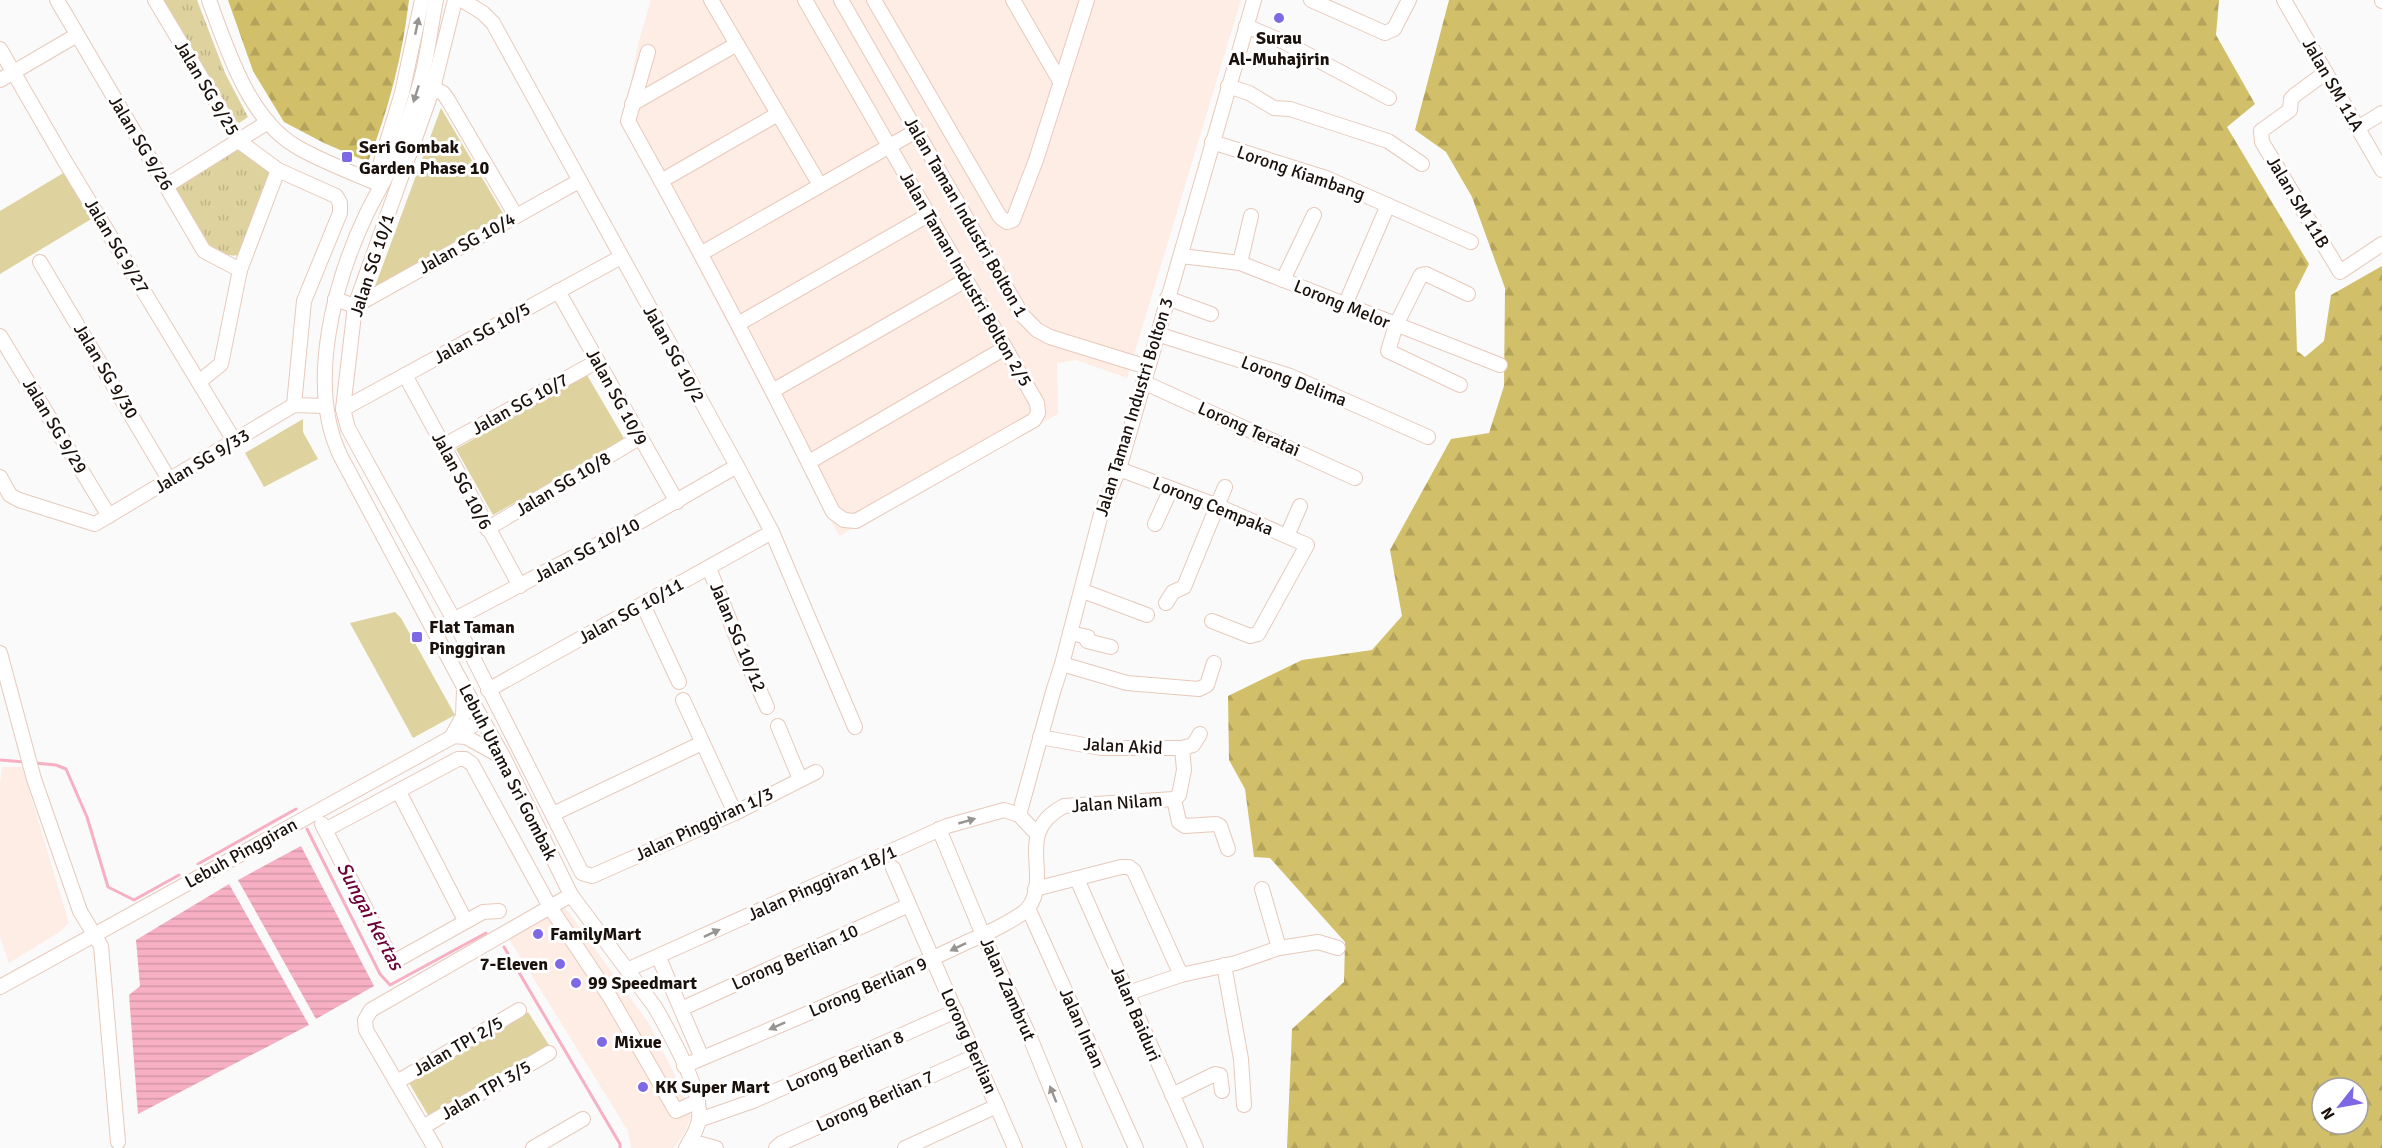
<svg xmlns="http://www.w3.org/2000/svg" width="2382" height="1148" viewBox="0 0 2382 1148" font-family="Signika,sans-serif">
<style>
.built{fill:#fdede5}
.grass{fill:url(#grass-tufts)}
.forest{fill:url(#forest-firs);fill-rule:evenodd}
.park{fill:#ded39f}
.water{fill:url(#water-rules)}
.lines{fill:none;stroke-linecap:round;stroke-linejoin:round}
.stream{stroke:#f7afc3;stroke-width:3}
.minor-casing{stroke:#e7c9ba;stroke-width:16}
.minor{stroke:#fff;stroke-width:14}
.oneway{fill:#989492}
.poi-dot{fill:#7f68e3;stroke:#fff;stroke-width:2}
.labels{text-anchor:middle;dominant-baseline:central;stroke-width:6;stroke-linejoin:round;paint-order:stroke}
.poi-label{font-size:18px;font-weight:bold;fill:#1b110c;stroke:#fff;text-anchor:start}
.street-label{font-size:18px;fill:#1b110c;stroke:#fff}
.water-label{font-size:20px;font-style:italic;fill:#6d0236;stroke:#fff}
</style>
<defs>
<pattern id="grass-tufts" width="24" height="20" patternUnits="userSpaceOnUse" patternTransform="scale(1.5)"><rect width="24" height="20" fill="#ded39f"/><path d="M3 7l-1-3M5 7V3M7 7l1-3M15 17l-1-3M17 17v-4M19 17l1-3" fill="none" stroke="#beb488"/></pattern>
<pattern id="forest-firs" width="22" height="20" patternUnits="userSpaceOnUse" patternTransform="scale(1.5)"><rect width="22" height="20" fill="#d2bf69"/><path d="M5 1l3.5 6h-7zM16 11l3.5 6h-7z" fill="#b4a35a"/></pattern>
<pattern id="water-rules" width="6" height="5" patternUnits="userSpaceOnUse" patternTransform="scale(1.5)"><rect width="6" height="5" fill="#f7afc3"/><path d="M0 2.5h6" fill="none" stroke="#d396a6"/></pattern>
</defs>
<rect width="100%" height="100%" fill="#fafafa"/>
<g class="built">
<path d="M651 0H1241L1127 378 1076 360 1057 363 1058 414 839 536 623 124 638 44Z"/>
<path d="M2 767H22L69 923 61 931 9 963 0 937V783Z"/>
<path d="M562 903 648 1022 681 1087 691 1117 685 1132 674 1148H631L628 1131 506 934Z"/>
</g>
<g class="grass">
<path d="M158 0H197L225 73 248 117 239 123 222 107Z"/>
<path d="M240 146 272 171 240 255C206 261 188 212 173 188Z"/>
</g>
<g class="forest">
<path d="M228 0H409C402 58 389 108 368 162L324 143 284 122 253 71Z"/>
<path d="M1449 0H2219L2216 35 2255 104 2227 127 2309 264 2295 292 2297 351 2305 357 2324 341 2331 295 2382 266V1148H1287L1292 1029 1344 982 1345 942 1270 858 1254 857 1245 789 1229 760 1228 696 1302 660 1372 650 1402 616 1390 550 1451 439 1489 433 1504 386 1505 288 1472 197 1446 152 1415 130ZM2322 1088H2358V1124H2322Z"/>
</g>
<g class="park">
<path d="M441 108 504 215 374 289Z"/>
<path d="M65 172 93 218 0 274V211Z"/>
<path d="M587 375 625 440 493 515 456 449Z"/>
<path d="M303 419V432L318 459 264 487 245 453Z"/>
<path d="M395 612 401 618 455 715 413 738 350 623Z"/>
<path d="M528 1012 549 1045 428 1115 409 1083Z"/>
</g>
<g class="water">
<path d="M301 846 374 986 316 1019 238 880Z"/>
<path d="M229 884 309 1025 138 1114 129 995 140 986 136 940Z"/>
</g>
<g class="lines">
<g class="stream">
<path d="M0 760 25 762"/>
<path d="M35 763 56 765 66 769 87 817 108 887 134 900 179 875"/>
<path d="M307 829 380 974 390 985 486 933"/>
<path d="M198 864 296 809"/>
<path d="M504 947 620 1144V1148"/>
</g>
<defs>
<g id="minor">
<path d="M57 0 204 251 240 270"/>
<path d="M155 0 240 142 278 170 336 196 340 203V213L304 301 294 405"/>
<path d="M209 0C227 49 249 120 297 147 323 162 353 173 381 185"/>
<path d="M436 0C431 25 428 52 422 76 415 104 404 131 394 158 387 178 375 196 366 215 334 283 306 386 341 457L464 687 504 758 571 895 655 1007C670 1034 702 1089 699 1119 698 1129 691 1140 686 1148"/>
<path d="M455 0 433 88 355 306 343 409 348 428 454 620 582 873 592 876 735 813 816 772"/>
<path d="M462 0 483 13 493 23 737 466 772 532 855 727"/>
<path d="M711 0 820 185"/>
<path d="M841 0 1022 315 1037 330 1050 337 1147 367"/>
<path d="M874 0 1000 217 1007 222 1013 220 1036 160 1087 0"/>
<path d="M1013 0 1061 83"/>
<path d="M1311 0 1385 33 1394 29 1409 0"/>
<path d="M2284 0 2382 170"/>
<path d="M2382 0V1"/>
<path d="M1246 26 1284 42 1389 98"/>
<path d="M0 49 63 158 235 442"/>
<path d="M648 52 628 121C700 250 768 380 833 512L844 520 856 521 1034 420 1038 413 1037 403 805 0"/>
<path d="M2325 73 2295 95 2291 99 2290 110 2261 131 2262 142 2340 272 2382 244"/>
<path d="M0 80 77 35"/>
<path d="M1228 86 1249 93 1274 108 1290 109 1388 141 1422 164"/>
<path d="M433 88 443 93 448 100 516 216"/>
<path d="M632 104 737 44"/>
<path d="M2359 127 2382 113"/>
<path d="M1212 142 1326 178 1471 242"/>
<path d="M375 181 402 93 422 0"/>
<path d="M661 181 778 114"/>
<path d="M166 186 268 122"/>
<path d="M702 253 916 131"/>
<path d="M1181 256 1240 263 1500 365"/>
<path d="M40 262 170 481"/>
<path d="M1240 263 1251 216"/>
<path d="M1283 280 1314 215"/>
<path d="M558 291 677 502"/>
<path d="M1167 298 1211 314"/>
<path d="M335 299 355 306 579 181"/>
<path d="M1345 305 1388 205"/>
<path d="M738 324 928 215"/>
<path d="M1157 334 1290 376 1428 437"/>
<path d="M0 336 109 516"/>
<path d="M405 375 520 586"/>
<path d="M199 382 221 364 240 270 278 170"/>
<path d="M1143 382 1355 478"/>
<path d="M1460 385 1388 351 1396 325 1421 275 1426 274 1468 294"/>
<path d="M774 390 966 280"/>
<path d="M343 409 621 257"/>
<path d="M443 446 596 362"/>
<path d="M809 462 1005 348"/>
<path d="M1119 469 1218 506 1307 545 1258 634 1250 636 1212 621"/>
<path d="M0 477 10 495 19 500 95 524 294 405 326 406"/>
<path d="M1155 524 1171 489"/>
<path d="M487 529 639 438"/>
<path d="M1287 536 1300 506"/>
<path d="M709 568 741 649 767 707"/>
<path d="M1083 591 1147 615"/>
<path d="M1166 603 1173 592 1184 587 1225 487"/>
<path d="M643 605 679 682"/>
<path d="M434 630 629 528 737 466"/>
<path d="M1070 633 1088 637 1087 641 1111 647"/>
<path d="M0 653 34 779 80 911 101 946 118 1142"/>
<path d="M1062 664 1127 683 1199 689 1207 685 1214 663"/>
<path d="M488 690 772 532"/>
<path d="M683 700 735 813"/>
<path d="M778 726 800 779"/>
<path d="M452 736 466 737 502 757"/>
<path d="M452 736 463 716 464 690"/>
<path d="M1040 737 1101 748H1182L1193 745 1200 734"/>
<path d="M399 792 465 920"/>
<path d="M1174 799 1179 822 1185 826 1216 824 1220 826 1228 849"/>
<path d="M553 814 702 743"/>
<path d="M1019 815 1053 692 1062 664 1101 514 1119 469 1254 0"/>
<path d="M322 824 392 960H397L483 912 499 911"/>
<path d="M939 829 983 935 1029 1035 1075 1148"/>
<path d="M325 830 458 759H465L472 764 550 907 610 997 676 1111 698 1101"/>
<path d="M893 868 1015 1148"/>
<path d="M1077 879 1196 1148"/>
<path d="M1035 889 1121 867H1129L1134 871 1181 975"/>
<path d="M1028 908 1136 1148"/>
<path d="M1279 948 1318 942 1338 948"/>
<path d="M659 958 702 1058"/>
<path d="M1224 965 1241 1059 1244 1105"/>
<path d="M627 970 947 826 1004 810 1019 815 1037 834"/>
<path d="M0 987 483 720"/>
<path d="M1128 993 1181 975 1236 963 1279 948 1262 889"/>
<path d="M681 1009 909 905"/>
<path d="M684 1066C780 1025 876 986 969 941 982 936 1022 917 1029 907 1052 873 1013 833 1064 806L1174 799 1179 795 1184 770 1182 748"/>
<path d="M397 1082 519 1010"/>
<path d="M1172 1095 1215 1074 1220 1075 1222 1091"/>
<path d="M699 1120 753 1101 956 1011"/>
<path d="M423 1127 549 1053"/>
<path d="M690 1141 716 1148"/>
<path d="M435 1148 366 1030 365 1020 371 1010 571 895"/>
<path d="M533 1148 583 1119"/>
<path d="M776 1148 782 1143 975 1056"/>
<path d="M905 1148 997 1106"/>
</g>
</defs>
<use href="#minor" class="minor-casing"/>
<use href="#minor" class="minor"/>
</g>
<defs><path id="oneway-solid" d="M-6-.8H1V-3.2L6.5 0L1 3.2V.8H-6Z" transform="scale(1.5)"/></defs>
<g class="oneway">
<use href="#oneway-solid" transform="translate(417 26) rotate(-78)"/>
<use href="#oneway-solid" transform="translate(416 94) rotate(108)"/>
<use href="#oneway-solid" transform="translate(967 821) rotate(-16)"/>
<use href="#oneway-solid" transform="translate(712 933) rotate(-25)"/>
<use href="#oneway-solid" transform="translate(958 947) rotate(154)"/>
<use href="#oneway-solid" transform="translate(777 1026) rotate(156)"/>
<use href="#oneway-solid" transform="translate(1053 1094) rotate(-112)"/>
</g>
<g class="poi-dot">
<circle cx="1279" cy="18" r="6"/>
<rect x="341" y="151" width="12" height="12" rx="3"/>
<rect x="411" y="631" width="12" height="12" rx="3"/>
<circle cx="538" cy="934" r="6"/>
<circle cx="560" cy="964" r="6"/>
<circle cx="576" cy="983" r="6"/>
<circle cx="602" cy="1042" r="6"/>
<circle cx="643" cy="1087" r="6"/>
</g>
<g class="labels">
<g class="poi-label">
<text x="1279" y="38" text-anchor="middle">Surau<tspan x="1279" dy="21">Al-Muhajirin</tspan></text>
<text x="359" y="147">Seri Gombak<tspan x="359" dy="21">Garden Phase 10</tspan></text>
<text x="429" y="627">Flat Taman<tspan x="429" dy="21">Pinggiran</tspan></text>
<text x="550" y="934">FamilyMart</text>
<text x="548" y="964" text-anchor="end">7-Eleven</text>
<text x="588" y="983">99 Speedmart</text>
<text x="614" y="1042">Mixue</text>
<text x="655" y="1087">KK Super Mart</text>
</g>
<g class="street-label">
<text transform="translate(2333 85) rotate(60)">Jalan SM 11A</text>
<text transform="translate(207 88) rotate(59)">Jalan SG 9/25</text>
<text transform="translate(141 143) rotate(59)">Jalan SG 9/26</text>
<text transform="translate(1301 173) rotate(19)">Lorong Kiambang</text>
<text transform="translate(2298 202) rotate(59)">Jalan SM 11B</text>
<text transform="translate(966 217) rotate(60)">Jalan Taman Industri Bolton 1</text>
<text transform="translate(467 243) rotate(-29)">Jalan SG 10/4</text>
<text transform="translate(117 246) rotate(59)">Jalan SG 9/27</text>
<text transform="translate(372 265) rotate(-72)">Jalan SG 10/1</text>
<text transform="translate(966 279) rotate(60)">Jalan Taman Industri Bolton 2/5</text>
<text transform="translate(1342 304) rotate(22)">Lorong Melor</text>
<text transform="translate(482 333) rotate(-29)">Jalan SG 10/5</text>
<text transform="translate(674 354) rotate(61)">Jalan SG 10/2</text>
<text transform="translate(106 371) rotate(59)">Jalan SG 9/30</text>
<text transform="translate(1294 381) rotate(21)">Lorong Delima</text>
<text transform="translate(617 397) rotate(61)">Jalan SG 10/9</text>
<text transform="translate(520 404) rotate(-29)">Jalan SG 10/7</text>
<text transform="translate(1134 407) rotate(-73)">Jalan Taman Industri Bolton 3</text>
<text transform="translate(55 426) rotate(59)">Jalan SG 9/29</text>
<text transform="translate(1249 429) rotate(24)">Lorong Teratai</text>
<text transform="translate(202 461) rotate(-31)">Jalan SG 9/33</text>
<text transform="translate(462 481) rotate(62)">Jalan SG 10/6</text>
<text transform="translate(563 484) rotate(-31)">Jalan SG 10/8</text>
<text transform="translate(1213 506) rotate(22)">Lorong Cempaka</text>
<text transform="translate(587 550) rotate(-28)">Jalan SG 10/10</text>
<text transform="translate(631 611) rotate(-29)">Jalan SG 10/11</text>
<text transform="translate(738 637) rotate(67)">Jalan SG 10/12</text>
<text transform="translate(1123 746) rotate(3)">Jalan Akid</text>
<text transform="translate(508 772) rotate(63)">Lebuh Utama Sri Gombak</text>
<text transform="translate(1117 803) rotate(-4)">Jalan Nilam</text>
<text transform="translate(704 824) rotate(-25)">Jalan Pinggiran 1/3</text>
<text transform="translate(241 853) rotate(-29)">Lebuh Pinggiran</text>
<text transform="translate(822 883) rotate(-24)">Jalan Pinggiran 1B/1</text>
<text transform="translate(795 957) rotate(-24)">Lorong Berlian 10</text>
<text transform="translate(868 987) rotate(-23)">Lorong Berlian 9</text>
<text transform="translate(1008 989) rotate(66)">Jalan Zambrut</text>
<text transform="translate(1136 1014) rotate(67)">Jalan Baiduri</text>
<text transform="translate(1082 1028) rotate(66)">Jalan Intan</text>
<text transform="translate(969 1041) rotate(66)">Lorong Berlian</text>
<text transform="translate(458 1046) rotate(-30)">Jalan TPI 2/5</text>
<text transform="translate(845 1061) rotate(-24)">Lorong Berlian 8</text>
<text transform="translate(486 1090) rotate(-30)">Jalan TPI 3/5</text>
<text transform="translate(875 1101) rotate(-24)">Lorong Berlian 7</text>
</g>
<g class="water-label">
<text transform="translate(370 916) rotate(62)">Sungai Kertas</text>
</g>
</g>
<g transform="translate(2340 1106) rotate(239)"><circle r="28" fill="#ffffff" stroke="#a4a09e" stroke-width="1.5"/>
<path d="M0-4.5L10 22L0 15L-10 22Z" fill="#7f68e3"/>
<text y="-9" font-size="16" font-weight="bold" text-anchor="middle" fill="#1b110c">N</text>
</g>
</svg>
